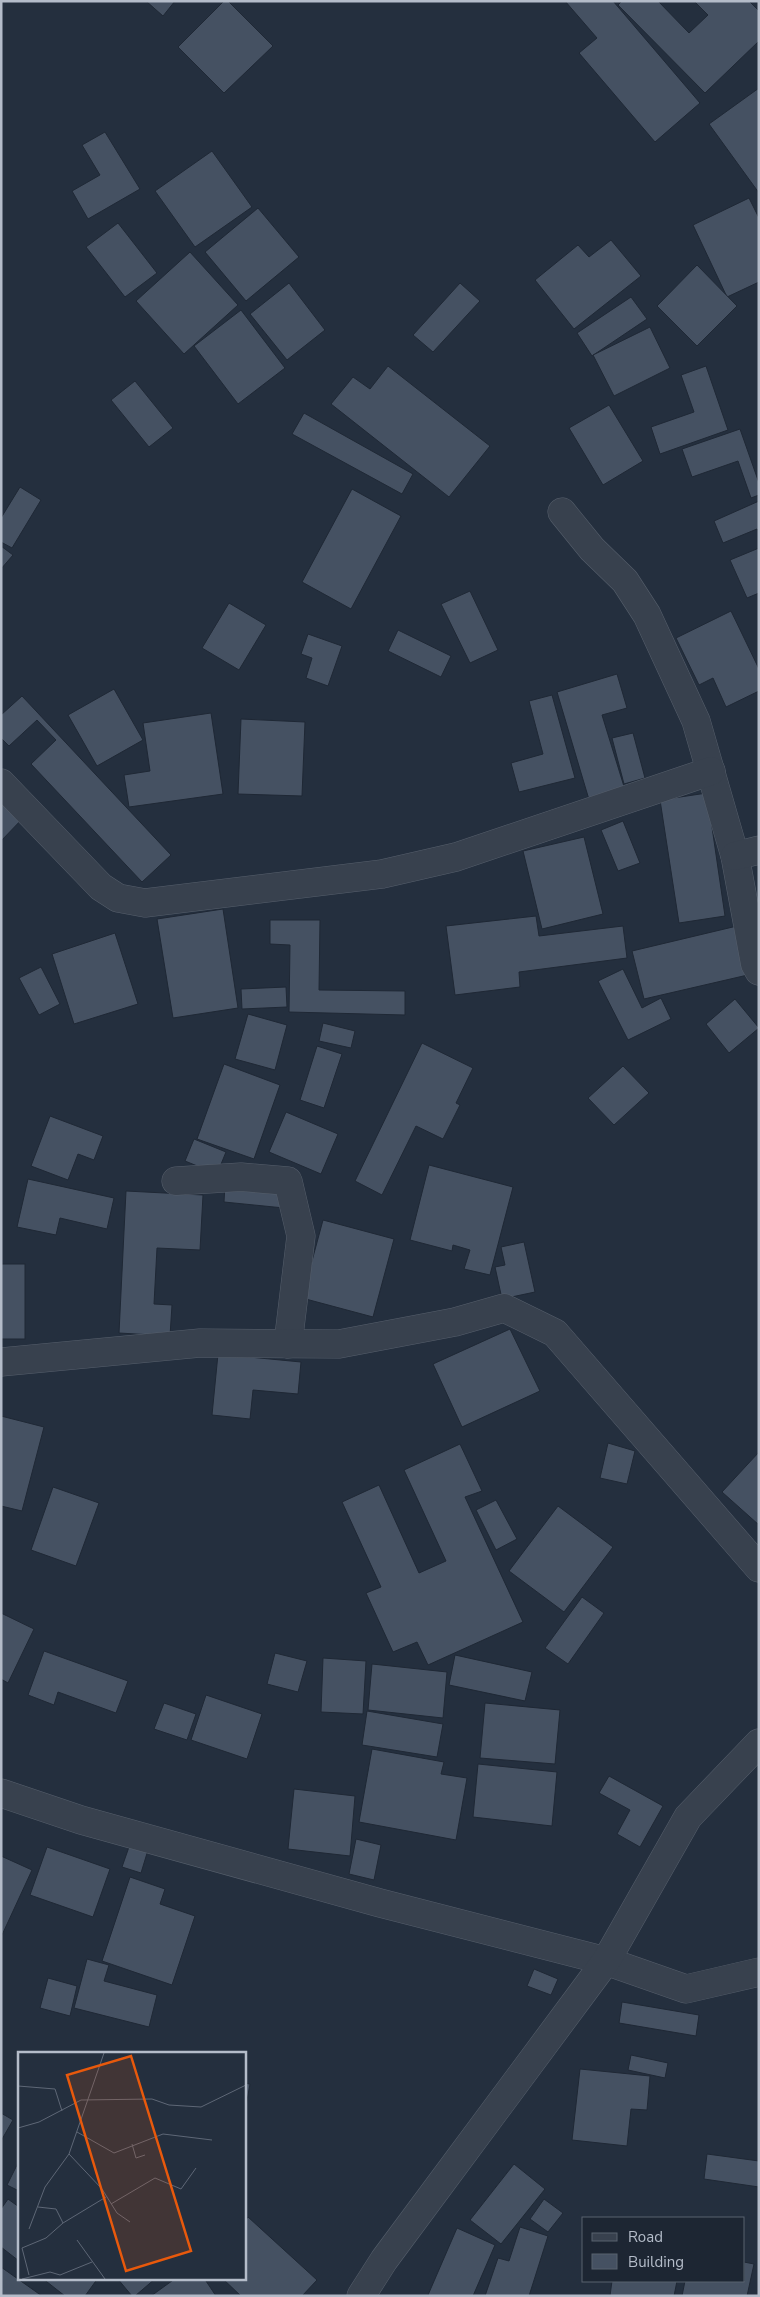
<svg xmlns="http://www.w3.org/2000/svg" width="760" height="2297" viewBox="0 0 760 2297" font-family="'Nunito Sans',sans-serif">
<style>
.building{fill:#455162;stroke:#1f2835}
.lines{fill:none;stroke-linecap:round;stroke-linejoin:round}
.street-casing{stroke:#565f6c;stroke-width:29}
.street{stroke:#38414e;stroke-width:28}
.inset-road{fill:none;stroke:#5e6776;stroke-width:1}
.view{fill:#e8590c;fill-opacity:0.15;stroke:#e8590c;stroke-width:2.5}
.inset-edge{fill:none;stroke:#b4bcc9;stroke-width:2.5}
</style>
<rect width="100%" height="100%" fill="#242f3e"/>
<g class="building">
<path d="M146 1H175L163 16Z"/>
<path d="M224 1H228L273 46 224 93 178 47Z"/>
<path d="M565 1H613L700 103 655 142 579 53 597 38Z"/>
<path d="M622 1H658L689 33 708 15 694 1H749L759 11V41L705 93 618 5Z"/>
<path d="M759 88V193L709 124Z"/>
<path d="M105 132 140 189 88 219 72 191 100 175 82 145Z"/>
<path d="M212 151 252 207 195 247 155 191Z"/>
<path d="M749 198 759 218V282L727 297 693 225Z"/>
<path d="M258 208 299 257 246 301 205 252Z"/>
<path d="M118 223 157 273 125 297 86 247Z"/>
<path d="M611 240 641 276 574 329 535 280 578 245 589 257Z"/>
<path d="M190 252 238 305 184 354 136 301Z"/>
<path d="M697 265 737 306 697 346 657 306Z"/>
<path d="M289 283 325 330 287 360 250 314Z"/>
<path d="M460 283 480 301 433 352 413 335Z"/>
<path d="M631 297 647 319 592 356 577 333Z"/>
<path d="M241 310 285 368 238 404 194 346Z"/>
<path d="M650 327 670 368 614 396 593 355Z"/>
<path d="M388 366 490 446 449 497 331 404 353 377 370 389Z"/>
<path d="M706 366 728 430 660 454 651 427 694 412 681 375Z"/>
<path d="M135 381 173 428 149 447 111 400Z"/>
<path d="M609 405 643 461 603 485 569 428Z"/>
<path d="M304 413 413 474 402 494 292 434Z"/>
<path d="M740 429 759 483V495L751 498 738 461 692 477 682 449Z"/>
<path d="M20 487 41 500 12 548 1 542V518Z"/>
<path d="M352 489 401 516 351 609 302 582Z"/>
<path d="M759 501V532L757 529 723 543 714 521Z"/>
<path d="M1 546 13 555 1 569Z"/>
<path d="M759 548V593L747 598 730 560Z"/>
<path d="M470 591 498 650 470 663 441 604Z"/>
<path d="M229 603 266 625 239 670 202 648Z"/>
<path d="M731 611 759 669V691L726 707 713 678 699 685 676 638Z"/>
<path d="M398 630 451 656 441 677 388 651Z"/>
<path d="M308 634 342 646 328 686 306 678 312 658 301 654Z"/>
<path d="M617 674 627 708 602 715 626 793 590 803 557 692Z"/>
<path d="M114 689 143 740 97 766 68 715Z"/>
<path d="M552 695 575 778 519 792 511 763 543 754 529 701Z"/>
<path d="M22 696 171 855 142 882 31 764 56 740 37 720 9 746 1 738V715Z"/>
<path d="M211 713 223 794 129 807 124 775 150 771 143 723Z"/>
<path d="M241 719 305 722 302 796 238 794Z"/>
<path d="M633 733 645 778 624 784 612 738Z"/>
<path d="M707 793 725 916 679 923 660 800Z"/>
<path d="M1 794 25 816 1 841Z"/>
<path d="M623 821 640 863 618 871 601 830Z"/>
<path d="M584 837 603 914 542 929 523 851Z"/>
<path d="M223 909 238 1008 173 1018 157 919Z"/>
<path d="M536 916 539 936 623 926 627 958 519 972 520 987 455 995 446 926Z"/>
<path d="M270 920H320L319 990 405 991V1015L289 1012 290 945 270 944Z"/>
<path d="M737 926 752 974 644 999 632 951Z"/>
<path d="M115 933 138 1004 74 1024 52 954Z"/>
<path d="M41 967 60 1004 39 1015 19 978Z"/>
<path d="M623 969 642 1008 661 998 671 1019 628 1040 598 981Z"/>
<path d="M286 987 287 1007 242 1009 241 989Z"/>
<path d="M735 999 759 1028 729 1053 706 1024Z"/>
<path d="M248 1014 287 1025 275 1070 235 1059Z"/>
<path d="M323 1023 355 1031 351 1048 319 1041Z"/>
<path d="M422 1043 473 1068 456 1103 460 1105 443 1139 416 1126 382 1195 355 1181Z"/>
<path d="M317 1046 342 1054 324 1108 300 1100Z"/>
<path d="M224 1064 280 1085 254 1159 197 1139Z"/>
<path d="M623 1066 649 1093 614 1125 588 1098Z"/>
<path d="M286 1112 338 1134 321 1174 269 1152Z"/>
<path d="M50 1116 103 1136 94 1160 78 1154 68 1180 31 1166Z"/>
<path d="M194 1139 226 1152 217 1174 185 1161Z"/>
<path d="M429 1165 513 1187 490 1275 464 1269 470 1250 453 1245 452 1251 410 1240Z"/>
<path d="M28 1179 114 1198 107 1229 60 1218 56 1235 17 1227Z"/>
<path d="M225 1184 286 1191 284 1208 224 1202Z"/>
<path d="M126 1191 203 1195 200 1250 157 1248 154 1304 172 1305 170 1336 119 1333Z"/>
<path d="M323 1220 394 1239 373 1317 302 1298Z"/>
<path d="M524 1242 535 1292 502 1299 495 1267 505 1265 501 1247Z"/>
<rect x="1" y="1264" width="24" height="75"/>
<path d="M510 1329 540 1391 462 1427 433 1364Z"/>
<path d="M218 1354 301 1362 298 1394 253 1390 250 1419 212 1415Z"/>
<path d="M1 1416 44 1427 22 1511 1 1506Z"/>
<path d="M608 1443 635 1451 627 1484 600 1478Z"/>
<path d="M460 1444 482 1491 465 1497 523 1622 428 1665 417 1642 393 1652 366 1593 381 1587 342 1502 379 1485 419 1573 446 1561 404 1470Z"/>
<path d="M759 1452V1525L722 1492Z"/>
<path d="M53 1487 99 1503 76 1566 31 1550Z"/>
<path d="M496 1500 517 1539 496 1550 476 1510Z"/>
<path d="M558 1506 613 1547 564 1612 509 1571Z"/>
<path d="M582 1597 604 1613 568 1664 545 1648Z"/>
<path d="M1 1613 34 1629 8 1683 1 1679Z"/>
<path d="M44 1651 128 1681 116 1713 58 1692 54 1705 28 1695Z"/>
<path d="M275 1653 307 1661 298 1692 267 1684Z"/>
<path d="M455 1655 532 1672 525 1701 449 1685Z"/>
<path d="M323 1658 366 1661 363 1714 321 1712Z"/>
<path d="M372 1664 447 1672 443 1718 368 1710Z"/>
<path d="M206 1695 262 1714 247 1759 191 1740Z"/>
<path d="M164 1703 196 1714 187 1740 154 1729Z"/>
<path d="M485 1703 560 1710 555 1764 480 1758Z"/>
<path d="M367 1711 443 1724 437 1757 362 1745Z"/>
<path d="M372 1749 444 1762 441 1774 467 1778 456 1840 359 1822Z"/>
<path d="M478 1764 557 1772 552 1826 473 1817Z"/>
<path d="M609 1776 663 1806 640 1847 617 1834 630 1810 599 1793Z"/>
<path d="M294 1789 355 1796 350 1856 288 1849Z"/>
<path d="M356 1839 381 1845 374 1880 349 1874Z"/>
<path d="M130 1844 148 1850 141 1873 122 1867Z"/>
<path d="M47 1847 110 1869 93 1917 30 1895Z"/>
<path d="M1 1856 32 1870 2 1935H1Z"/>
<path d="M130 1877 165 1889 160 1904 195 1916 172 1985 102 1961Z"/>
<path d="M87 1959 109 1965 104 1981 157 1995 149 2027 74 2008Z"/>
<path d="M534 1969 558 1979 551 1995 527 1986Z"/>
<path d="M48 1978 77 1986 70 2016 40 2008Z"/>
<path d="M622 2002 699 2015 696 2036 619 2023Z"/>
<path d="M631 2055 668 2063 665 2078 628 2070Z"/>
<path d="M580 2069 650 2076 647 2110 631 2109 627 2146 572 2140Z"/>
<path d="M244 2083 250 2084 244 2117Z"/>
<path d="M1 2113 13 2120 1 2141Z"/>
<path d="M707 2154 759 2161V2187L704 2179Z"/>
<path d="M19 2161V2191L7 2185Z"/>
<path d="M514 2164 545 2189 501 2244 470 2220Z"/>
<path d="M8 2199 19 2207V2261L1 2247V2209Z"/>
<path d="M544 2199 563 2213 548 2232 530 2219Z"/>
<path d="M248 2217 317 2280 302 2296H241L222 2278H244V2222Z"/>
<path d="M520 2227 548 2236 529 2296H485L498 2258 509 2261Z"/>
<path d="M457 2228 495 2245 473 2296H430L428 2295Z"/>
<path d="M744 2262 754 2264 747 2296H682L685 2281H744Z"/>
<path d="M1 2267 42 2296H1Z"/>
<path d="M42 2278H98L85 2296H65Z"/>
<path d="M117 2278H156L135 2296H132Z"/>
<path d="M176 2278H204L216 2296H151Z"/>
<path d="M612 2281H677L674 2296H610Z"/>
</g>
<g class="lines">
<defs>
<g id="street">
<path d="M562 512 592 549 625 581 647 615 696 721 735 856 755 964 759 971"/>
<path d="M1 783 101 887 118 898 145 903 382 874 456 857 711 771"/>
<path d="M735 856 759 850"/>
<path d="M176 1181 241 1177 288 1181 301 1236 288 1344"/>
<path d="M1 1362 200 1343 339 1344 455 1322 504 1308 555 1333 759 1568"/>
<path d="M1 1793 81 1820 380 1903 606 1961 686 1989 759 1972"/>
<path d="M361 2296 384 2260 606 1961 688 1817 759 1743"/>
</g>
</defs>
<use href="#street" class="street-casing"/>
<use href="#street" class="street"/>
</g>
<g transform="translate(18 2052)">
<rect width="228" height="228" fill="#242f3e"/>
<path class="inset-road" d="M0 34 37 37 44 59M0 76 21 70 63 48 134 47 151 53 183 55 228 33M59 80 96 101 145 82 194 88M114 92 118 106 127 103M51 102 84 137 99 161 112 170M93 152 137 126 163 137 178 116M45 171 88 145M11 177 27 135 51 102 86 1M59 188 87 227M11 223 4 196 28 186 45 171 38 157 20 155M4 227 32 220 42 223 74 210"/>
<path class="view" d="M113 4 173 199 108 219 49 23Z"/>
<rect width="228" height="228" class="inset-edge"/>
</g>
<rect width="760" height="2297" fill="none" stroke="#b4bcc9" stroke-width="5"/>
<rect x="582" y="2217" width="162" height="65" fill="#1d2633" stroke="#59626f"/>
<rect x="592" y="2233" width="25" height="8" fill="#38414e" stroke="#59626f"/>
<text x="628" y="2242" font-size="15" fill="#b4bcc9">Road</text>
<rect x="592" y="2254" width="25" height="15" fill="#455162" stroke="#59626f"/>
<text x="628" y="2267" font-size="15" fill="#b4bcc9">Building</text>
</svg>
